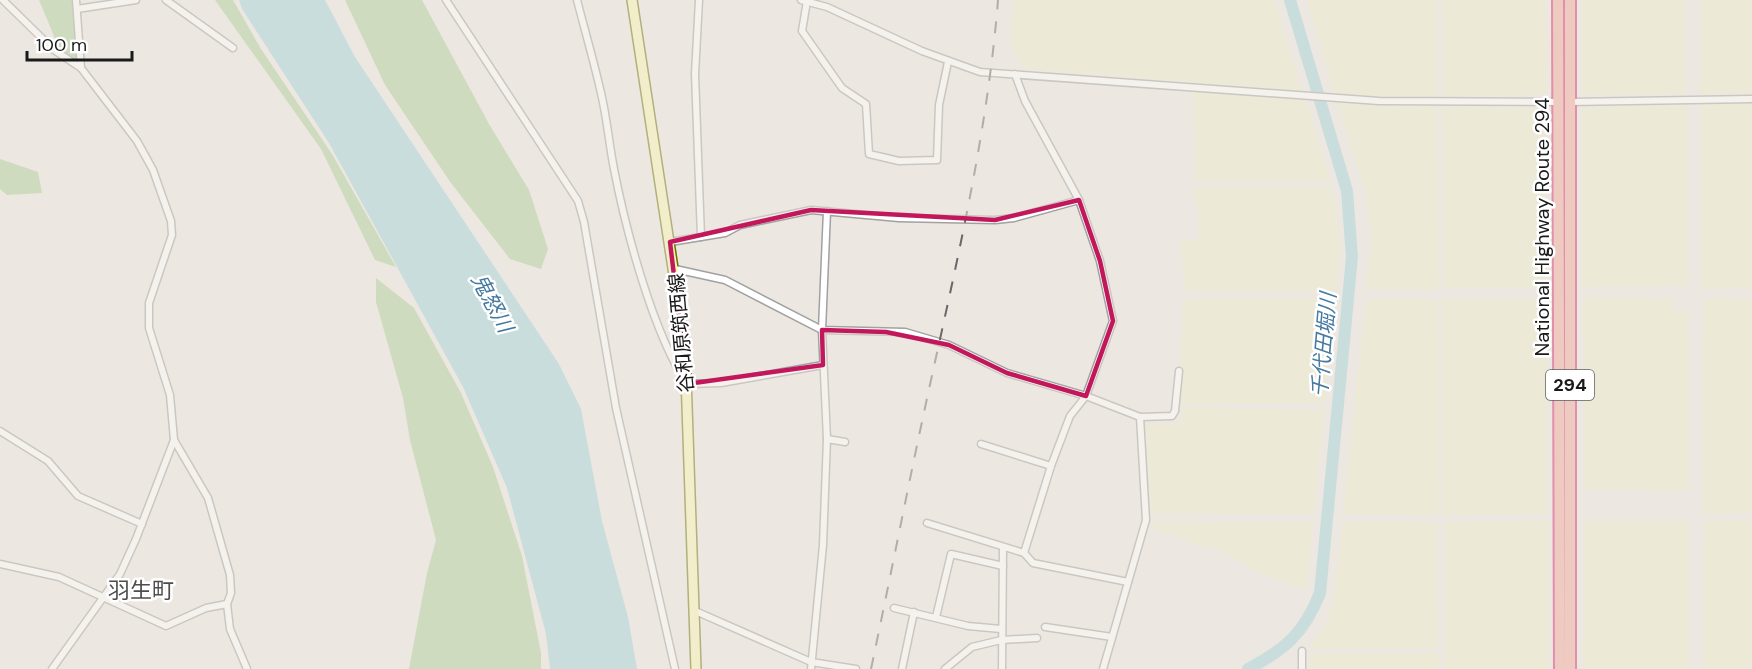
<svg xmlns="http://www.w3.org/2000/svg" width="1752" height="669" viewBox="0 0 1752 669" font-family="'DM Sans','Noto Sans JP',sans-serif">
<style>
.farmland{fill:#ececca}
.forest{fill:#a9cc94}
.water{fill:#a0d1da}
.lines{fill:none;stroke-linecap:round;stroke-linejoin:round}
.river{stroke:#a0d1da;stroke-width:12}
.minor-casing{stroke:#a1a1a1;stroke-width:9}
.secondary-casing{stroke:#6a6d05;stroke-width:12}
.trunk-casing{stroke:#d2256d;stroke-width:14}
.minor{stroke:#fff;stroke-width:6}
.secondary{stroke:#f8f7b2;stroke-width:9}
.trunk{stroke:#efa79a;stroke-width:10}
.rail{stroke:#686868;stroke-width:2;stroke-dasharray:12 12;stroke-linecap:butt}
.marked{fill:none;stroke:#c2185b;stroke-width:4.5;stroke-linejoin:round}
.labels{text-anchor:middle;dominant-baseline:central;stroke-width:5;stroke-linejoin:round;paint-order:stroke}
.shield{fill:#fff;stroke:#5f5f5f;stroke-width:1.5}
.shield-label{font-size:18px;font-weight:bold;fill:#1a1a1a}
.street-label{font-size:20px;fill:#1a1a1a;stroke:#fff}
.water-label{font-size:21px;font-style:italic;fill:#467aa0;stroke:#fff}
.quarter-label{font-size:22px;fill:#4d4d4d;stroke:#fff}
</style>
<rect width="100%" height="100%" fill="#ece7e0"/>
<g class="farmland">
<path d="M1013 0H1274L1302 91 1025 69 1010 43Z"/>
<path d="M1307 0H1437V96L1375 98 1335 94Z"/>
<path d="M1442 0H1547V91L1540 95 1443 96Z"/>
<path d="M1582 0H1686V94L1587 95 1582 91Z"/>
<path d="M1701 0H1752V94H1700Z"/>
<path d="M1193 92 1306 100 1330 180 1195 181Z"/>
<path d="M1338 103 1437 106 1439 290 1366 289 1371 235 1364 188Z"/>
<path d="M1701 103 1752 104V288L1701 289Z"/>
<path d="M1688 105V286L1582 287V107Z"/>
<path d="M1442 106 1542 108 1546 112 1547 288H1443Z"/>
<path d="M1192 187H1331L1336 203 1341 245 1336 289 1331 292 1183 291 1184 268 1179 241 1199 239 1198 212Z"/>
<path d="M1583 297 1672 298V311L1688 310 1689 491 1584 489Z"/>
<path d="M1335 298 1325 403 1180 405 1183 299Z"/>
<path d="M1548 298V514L1442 515V299Z"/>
<path d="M1703 298 1752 299V513L1702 514Z"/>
<path d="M1366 299H1438L1439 515 1343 514Z"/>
<path d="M1183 408 1324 410 1314 514 1151 513 1146 424H1181Z"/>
<path d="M1704 520 1752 521V669H1703Z"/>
<path d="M1549 521V669H1444V522Z"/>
<path d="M1584 521H1689V669H1583Z"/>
<path d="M1155 522H1313L1307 590 1258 572 1218 549 1191 544 1171 533 1151 528Z"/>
<path d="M1343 522H1437L1438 648 1309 649 1324 628 1333 603Z"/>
<path d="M1439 653V669H1308L1309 654Z"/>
</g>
<g class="forest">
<path d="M39 0H72L78 61 59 48Z"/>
<path d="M215 0H233L261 49 332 154 396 267 375 260 321 149Z"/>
<path d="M345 0H422L489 124 529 190 548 249 541 269 510 259 451 183 385 85Z"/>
<path d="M0 159 38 172 42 193 7 195 0 189Z"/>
<path d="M376 278 414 308 461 393 493 467 522 556 541 653V669H409L427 573 436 540 410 440 403 398 376 302Z"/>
</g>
<path class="water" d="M239 0H325L355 57 559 364 581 409 602 521 628 617 637 669H550L546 634 507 488 463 387 329 143 242 9Z"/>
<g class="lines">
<path class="river" d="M1248 669C1286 649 1304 633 1320 593L1352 257 1347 191 1290 0"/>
<defs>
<g id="minor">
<path d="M3 0 54 50 81 68 137 141 153 170 171 221 172 235 149 303V328L170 395 174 440 136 539 120 574 52 669"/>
<path d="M76 0 81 68"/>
<path d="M166 0 233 48"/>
<path d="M446 0 578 201 584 222 616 408 675 669"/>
<path d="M577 0C585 31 594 62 601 93 607 118 609 144 614 169 626 231 653 333 687 384L721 383 823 365"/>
<path d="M699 0 695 74 701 237"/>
<path d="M801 0 827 7 922 51 980 72 1379 101 1558 102"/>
<path d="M807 1 802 31 842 88 866 104 869 154 899 161 937 160 939 105 948 62"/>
<path d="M77 9 136 0"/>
<path d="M1015 74 1025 101 1079 200 1100 261 1113 321 1086 396 1070 416 1051 466 1024 553"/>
<path d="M1569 102 1752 99"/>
<path d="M670 242 725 233 740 225 811 210 899 218 995 220 1014 218 1079 200"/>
<path d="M675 269 725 280 822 330 905 332 949 345 1007 373 1086 396 1140 417 1172 416 1175 411 1179 371"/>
<path d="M0 431 48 461 78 496 142 524"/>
<path d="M827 439 845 442"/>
<path d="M174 440 208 498 230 575 231 593 227 604 230 629 247 669"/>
<path d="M981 444 1051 466"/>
<path d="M927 523 1024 553 1033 563 1128 582"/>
<path d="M0 564 59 577 166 626 206 608 227 604"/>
<path d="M894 608 968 626 1001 629"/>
<path d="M693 610 811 662 856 669"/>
<path d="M936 617 951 554 1003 566"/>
<path d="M1045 627 1112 637"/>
<path d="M1302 651V669"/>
<path d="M811 669 823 545 827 439 822 330 827 211"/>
<path d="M902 669 914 612"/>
<path d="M945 669 972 647 1001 640 1037 638"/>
<path d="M1002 669 1003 548"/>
<path d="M1103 669 1146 520 1140 417"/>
</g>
<path id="secondary" d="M632 0 685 347 696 669"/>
<g id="trunk">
<path d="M1558 0 1560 669"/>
<path d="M1570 0V669"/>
</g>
</defs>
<use href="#minor" class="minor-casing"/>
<use href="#secondary" class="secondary-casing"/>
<use href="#trunk" class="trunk-casing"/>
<use href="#minor" class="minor"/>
<use href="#secondary" class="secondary"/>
<use href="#trunk" class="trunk"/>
<path class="rail" d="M871 669C892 570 911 470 933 371 960 248 988 126 998 0"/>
</g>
<path d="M0 0H1752V669H0ZM1079 200 1100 261 1113 321 1086 396 1007 373 949 345 886 332 822 330 823 365 687 384 670 242 811 210 995 220Z" fill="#ece7e0" fill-opacity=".55" fill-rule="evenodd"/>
<path class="marked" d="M1079 200 1100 261 1113 321 1086 396 1007 373 949 345 886 332 822 330 823 365 687 384 670 242 811 210 995 220Z"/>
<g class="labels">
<rect class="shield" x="1546" y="370" width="48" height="30" rx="4.5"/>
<g class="shield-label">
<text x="1570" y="385">294</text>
</g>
<g class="street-label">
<text transform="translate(1542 227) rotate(-90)">National Highway Route 294</text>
<text transform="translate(681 333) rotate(-95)">谷和原筑西線</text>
</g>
<g class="water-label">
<text transform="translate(492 303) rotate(62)">鬼怒川</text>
<text transform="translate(1324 345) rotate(-85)">千代田堀川</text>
</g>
<g class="quarter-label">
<text x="141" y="590">羽生町</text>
</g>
</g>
<path d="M27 51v9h105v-9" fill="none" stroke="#1a1a1a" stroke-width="3"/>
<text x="36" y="51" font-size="18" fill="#1a1a1a" stroke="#ffffff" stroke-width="4.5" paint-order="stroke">100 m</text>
</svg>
